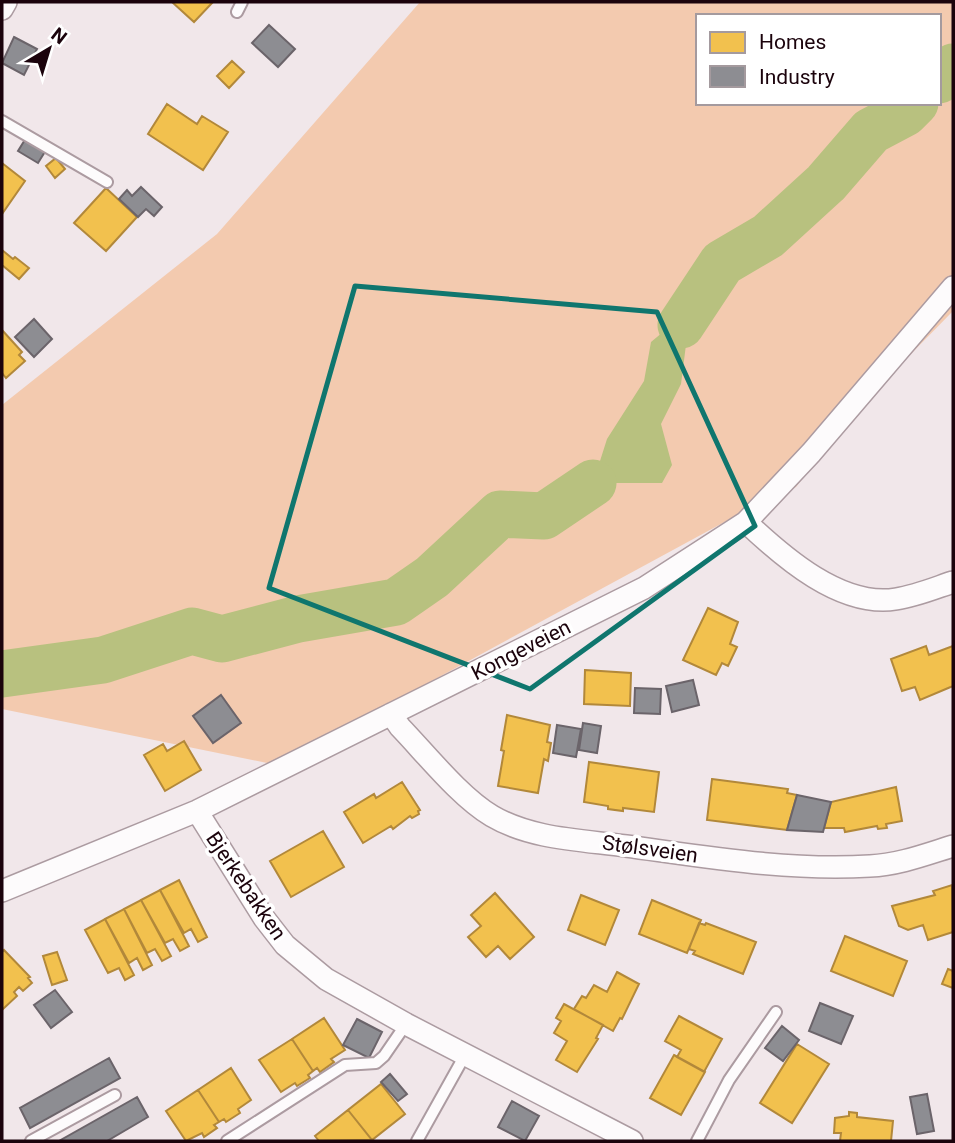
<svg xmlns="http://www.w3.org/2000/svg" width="955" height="1143" font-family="Roboto,sans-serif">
<rect width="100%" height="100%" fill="#f1e7ea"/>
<path fill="#f3caaf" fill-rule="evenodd" d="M420 2H953V311L857 409 796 487 743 512 277 765 2 709V405L217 234ZM698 16H939V103H698Z"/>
<path fill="#b8c17f" d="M675 322 688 329 681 384 661 424 672 465 662 483H593L607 439 644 381 651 342Z"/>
<path fill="#f2c14e" stroke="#b2883a" stroke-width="2" d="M172 2H213L194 22Z
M232 61 244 72 229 88 217 76Z
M167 104 197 124 202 116 228 132 203 170 148 134Z
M56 158 65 169 55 178 46 166Z
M2 163 25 181 2 214Z
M106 188 137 217 106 251 74 223Z
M2 250 13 259 15 257 29 268 19 279 2 265Z
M2 330 22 352 19 355 25 361 6 378 2 373Z
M708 608 738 622 730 644 737 647 728 666 722 663 716 675 683 660Z
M926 646 929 655 953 646V686L920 700 915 687 902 691 891 659Z
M585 670 631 673 630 706 584 704Z
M507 715 550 725 547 742 551 743 548 761 544 759 538 793 498 786 504 751 501 750Z
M184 741 201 770 165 791 144 755 163 744 167 751Z
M589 762 659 772 654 812 623 808V811L608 809V806L584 802Z
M712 779 788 789 787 793 797 795 787 830 707 820Z
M402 782 420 810 418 811 419 814 412 818 410 816 393 829 391 826 363 843 344 812 374 794 376 798Z
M896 787 902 821 886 824 887 828 878 829 877 826 845 832 844 828H824L831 802Z
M323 831 344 867 291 897 270 861Z
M179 880 207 937 198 942 191 929 184 933 160 890Z
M952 885 953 932 928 940 923 925 908 930 899 926 892 906 935 895 933 891Z
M160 890 189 946 180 951 173 939 165 943 141 900Z
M495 893 534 937 510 959 498 946 486 957 468 937 481 926 471 915Z
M581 895 619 910 605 945 568 930Z
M141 900 171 956 162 961 155 949 147 953 124 909Z
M652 900 701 920 687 953 639 934Z
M124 909 152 965 143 970 137 958 129 963 105 919Z
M105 919 134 975 125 980 119 968 108 973 85 930Z
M699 923 705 925 706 923 756 942 743 974 693 954 695 951 689 949Z
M845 936 907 961 893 996 831 971Z
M4 950 30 977 28 978 32 983 23 991 19 987 14 992 17 996 2 1010V952Z
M57 952 67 980 52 985 43 956Z
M948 969 953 971V988L942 984Z
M617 972 639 984 622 1019 620 1018 613 1031 574 1009 582 996 586 998 594 985 607 992Z
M564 1004 603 1025 596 1038 598 1039 577 1072 556 1060 567 1041 554 1033 561 1021 556 1018Z
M679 1016 722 1039 704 1072 677 1057 681 1050 665 1041Z
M324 1018 345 1050 331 1059 334 1062 320 1072 317 1068 313 1071 292 1039Z
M292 1039 313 1071 308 1075 310 1078 297 1086 295 1083 281 1092 259 1060Z
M797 1044 829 1064 792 1123 760 1103Z
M674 1055 705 1072 681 1115 650 1098Z
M231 1068 251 1100 238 1109 240 1113 226 1122 224 1119 219 1122 198 1090Z
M381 1084 405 1114 372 1140 348 1110Z
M198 1090 219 1122 214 1125 217 1128 204 1137 202 1133 186 1141 166 1111Z
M348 1110 372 1140 319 1141 315 1136Z
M849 1112 857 1113V1117L893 1121 891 1141H840L841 1133H834L835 1118 849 1116Z"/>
<path fill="#8d8d92" stroke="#6b646a" stroke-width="2" d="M269 25 295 49 278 67 252 43Z
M14 37 37 49 24 75 2 63Z
M26 138 46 150 38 163 18 151Z
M141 187 162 207 154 216 146 209 138 217 119 199 127 190 132 196Z
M34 319 52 339 34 357 15 337Z
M693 680 699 705 672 712 666 686Z
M635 688 661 689 660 714 634 713Z
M221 695 241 723 213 743 193 716Z
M583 723 601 726 597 753 579 750Z
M557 725 581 729 576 757 553 753Z
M797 795 831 802 823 832 787 830Z
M55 990 72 1012 51 1028 34 1005Z
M820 1003 853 1016 841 1044 809 1031Z
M357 1019 382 1032 369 1058 343 1045Z
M782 1026 799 1040 783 1061 765 1048Z
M109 1058 120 1078 30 1128 20 1108Z
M390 1074 407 1094 398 1101 381 1082Z
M927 1094 934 1131 917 1134 910 1097Z
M137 1097 148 1117 107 1141H59Z
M512 1101 539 1116 525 1141 498 1127Z"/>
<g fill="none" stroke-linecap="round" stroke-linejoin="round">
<path stroke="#b8c17f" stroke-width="47" d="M939 80 953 67
M681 325 722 263 768 236 826 183 871 131 905 113 915 103
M2 674 103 660 192 631 222 639 298 619 396 602 432 577 500 514 544 516 593 483"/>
<g stroke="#ac9ba1" stroke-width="14">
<path id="service" d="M237 12 242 2
M2 121 107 182
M31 1141 115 1095
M227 1141 345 1065 376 1063 384 1056 406 1024
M417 1141 465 1055
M697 1141 729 1080 776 1012"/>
</g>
<g stroke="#ac9ba1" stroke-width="24">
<path id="minor" d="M2 9 6 2
M746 522C783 557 841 608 896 599 916 596 935 588 953 582
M391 714 400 727C426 754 460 797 492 816 531 839 581 840 626 846 707 857 788 871 870 866 898 865 927 854 953 846
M197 811 264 918 285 945 326 979 406 1024 632 1141
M2 891 197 811 644 588 746 522 811 453 953 287"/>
</g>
<use href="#service" stroke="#fdfbfc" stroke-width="10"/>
<use href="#minor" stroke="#fdfbfc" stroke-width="21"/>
</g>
<path fill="none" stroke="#0f766e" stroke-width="5" stroke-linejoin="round" d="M355 286 657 312 755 526 530 689 269 588Z"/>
<g text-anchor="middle" stroke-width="7" stroke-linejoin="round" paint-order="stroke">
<g font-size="21" fill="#1b030c" stroke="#fff">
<text transform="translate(521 650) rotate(-27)" y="7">Kongeveien</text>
<text transform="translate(650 849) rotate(8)" y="7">Stølsveien</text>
<text transform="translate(246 886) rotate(56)" y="7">Bjerkebakken</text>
</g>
</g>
<rect width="955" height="1143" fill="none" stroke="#1b030c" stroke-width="7"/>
<rect x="696" y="14" width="245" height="91" fill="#ffffff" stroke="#a49a9e" stroke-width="2"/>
<rect x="710" y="32" width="35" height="21" fill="#f2c14e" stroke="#a49a9e" stroke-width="2"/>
<text x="759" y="49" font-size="21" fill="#1b030c">Homes</text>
<rect x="710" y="66" width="35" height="21" fill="#8d8d92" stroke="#a49a9e" stroke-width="2"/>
<text x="759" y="84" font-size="21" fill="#1b030c">Industry</text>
<g transform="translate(49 49) rotate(38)" stroke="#ffffff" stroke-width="5" paint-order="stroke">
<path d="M0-5L12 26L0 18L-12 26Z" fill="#1b030c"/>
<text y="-10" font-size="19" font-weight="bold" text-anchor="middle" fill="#1b030c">N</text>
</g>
</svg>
